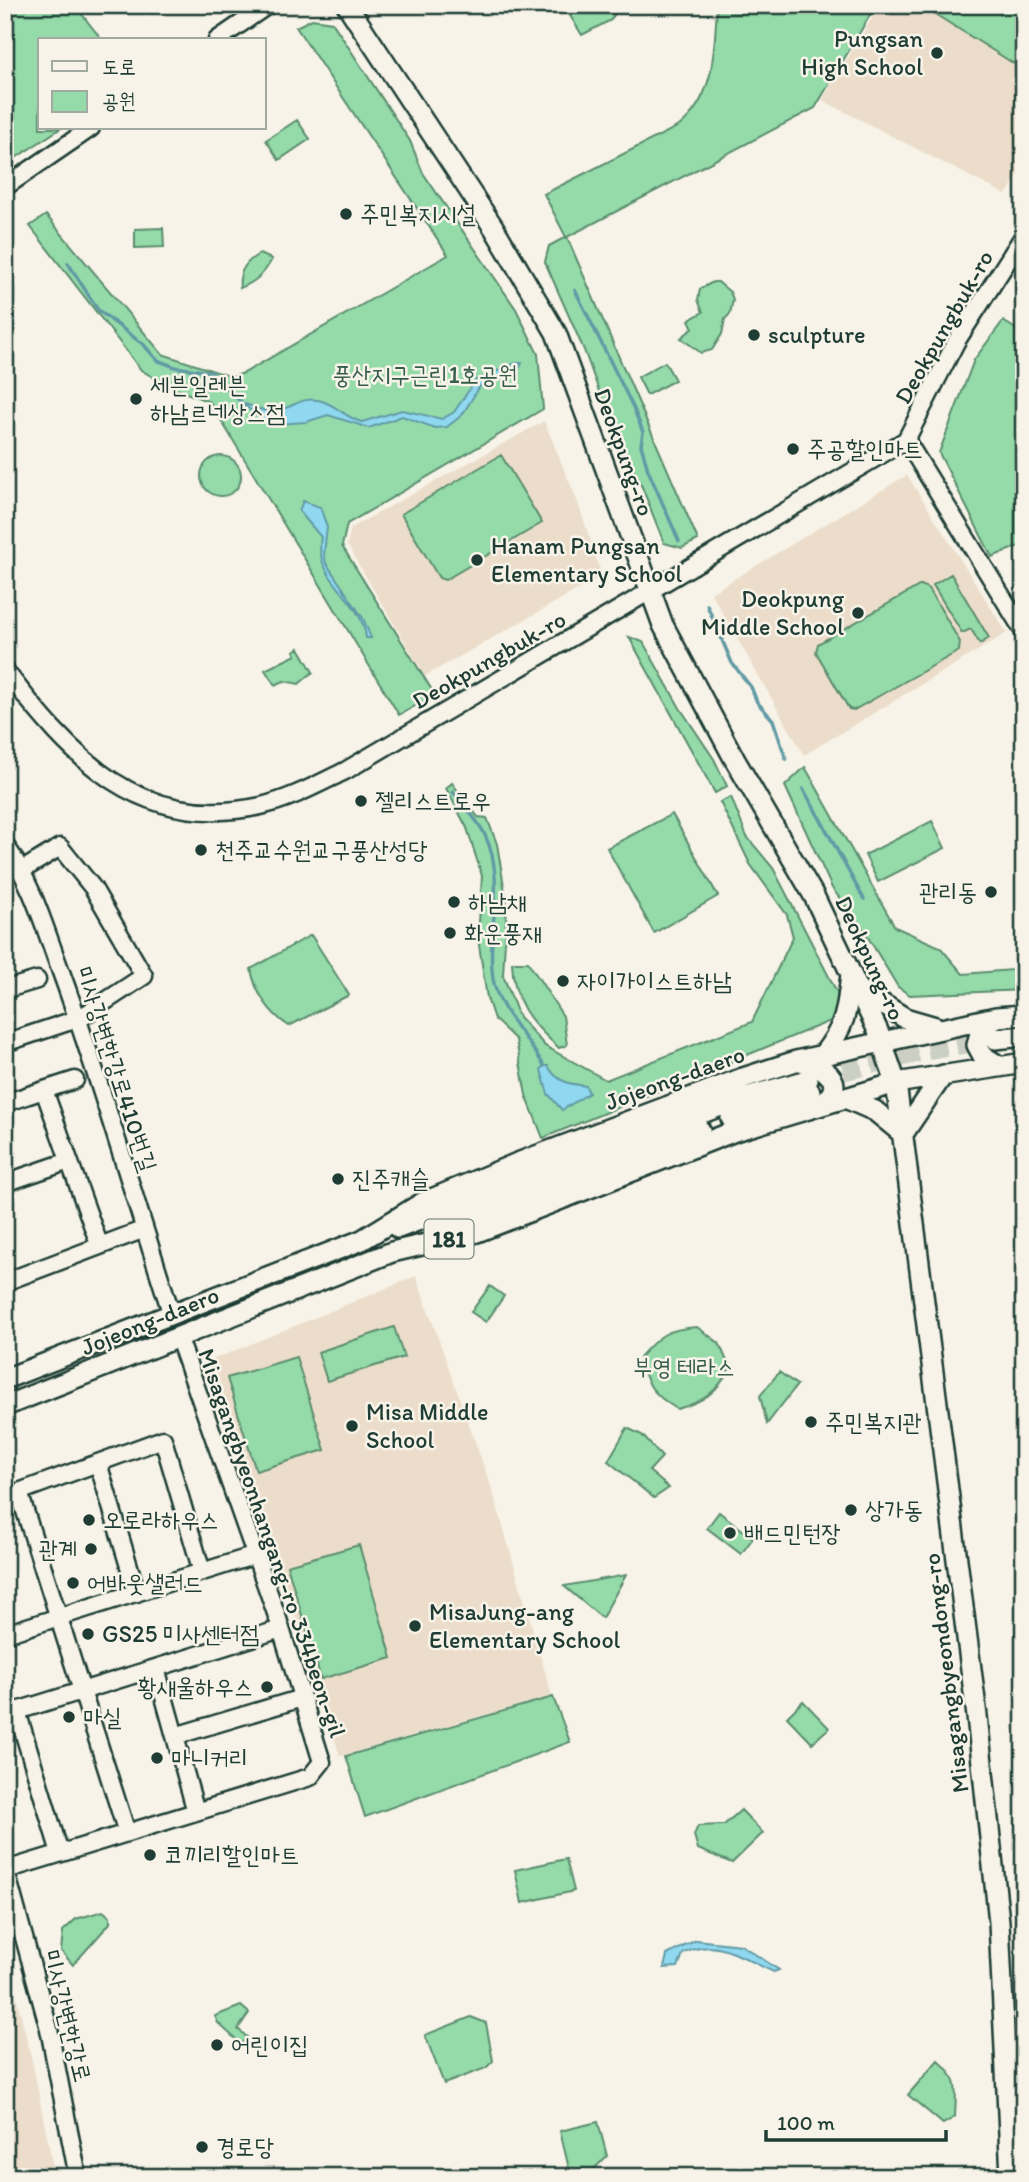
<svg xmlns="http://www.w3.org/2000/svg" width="1029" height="2182" font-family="Itim,'Poor Story',sans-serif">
<rect width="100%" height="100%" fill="#f7f3e8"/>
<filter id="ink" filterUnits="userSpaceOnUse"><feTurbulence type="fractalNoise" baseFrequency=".0143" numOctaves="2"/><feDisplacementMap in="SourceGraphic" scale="14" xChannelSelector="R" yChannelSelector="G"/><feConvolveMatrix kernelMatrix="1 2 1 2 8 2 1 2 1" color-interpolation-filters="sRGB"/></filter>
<g filter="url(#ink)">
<path fill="#ecddca" d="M880 5H1024V166L1006 195 822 100Z
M544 421 577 500 602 576 425 676 347 545 351 528Z
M907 475 1007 633 804 755 711 593Z
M416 1276 493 1492 552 1696 340 1756 212 1360Z
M5 1951 32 2060 55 2177H5Z"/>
<path fill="#94dba9" stroke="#5a8c6e" stroke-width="2" d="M5 5H81L77 8 102 40H40V128H61L5 165Z
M583 5H620L611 20 582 35 569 14Z
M717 5H876L815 108 567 237 698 540 682 548 664 543 642 487 614 432 584 350 545 262 549 246 566 237 544 194 679 126C716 97 714 49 717 5Z
M934 5H1024V70L930 11Z
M312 19 332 22 410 141 423 173 516 309 538 354 543 409 347 524 342 546 435 695 399 715 210 402 168 386 141 370 30 226 46 215 162 354 232 377 244 373 448 255 296 27Z
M297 120 310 139 279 160 266 140Z
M163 228 164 247 135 248V229Z
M259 254 272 259C264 274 256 282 240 288 238 273 245 262 259 254Z
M713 282H718L730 292 733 299 730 314 725 319 722 334 712 350 701 353 681 338 693 328 689 320 703 312 698 300 700 289Z
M1003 321 1024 334V544L992 557 939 453 974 360Z
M665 362 675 380 647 395 638 377Z
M501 455 542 523 445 580 439 578 401 514Z
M201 476a20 20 0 1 1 40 0a20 20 0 1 1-40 0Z
M951 574 989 638 980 644 971 629 962 633 933 585Z
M921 585 929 589 960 642 959 651 854 710 849 709 816 652 818 644Z
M629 637 643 642 680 708 714 759 727 786 715 793Z
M299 648 313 672 299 684 284 681 275 685 265 670 296 655 294 651Z
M805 767 895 927 940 947 963 974 1024 969V990L910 995 898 987 863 929 832 888 785 786Z
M452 783 478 817 487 818 497 844 507 904 503 975 519 1017 545 1046 606 1080 752 1022 793 937 787 915 750 864 720 802 731 797 747 837 773 868 841 1000 833 1020 543 1138 526 1095 516 1040 494 1019 487 998 478 938 482 876 467 828 446 788Z
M672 814 718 896 654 933 607 848Z
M932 821 945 848 878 882 865 855Z
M311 935 349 995 289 1026C269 1013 255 992 251 969Z
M512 962H528L563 1016 567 1045 559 1048C530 1022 513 1002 512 962Z
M490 1286 504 1296 486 1322 471 1312Z
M394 1327 404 1357 327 1381 318 1352Z
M697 1327 719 1343 730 1368C717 1393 703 1402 677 1409 652 1394 646 1384 640 1357 659 1335 667 1329 697 1327Z
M296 1357 325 1450 256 1471 227 1378Z
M779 1372 797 1385 767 1424 760 1396Z
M627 1428 642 1435 662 1457 649 1471 669 1488 654 1498 608 1461Z
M719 1512 753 1538 741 1554 707 1528Z
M359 1545 392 1658 321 1679 287 1565Z
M626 1575 602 1618 564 1586Z
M553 1697 570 1742 365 1817 346 1756Z
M803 1701 829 1728 812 1743 787 1717Z
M741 1810 763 1833 732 1863 698 1849 694 1835 698 1826 724 1825Z
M566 1859 574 1891 522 1903 515 1870Z
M103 1911 110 1917V1923L73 1965 61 1951 63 1931 76 1919Z
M241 2006 249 2013 238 2029 247 2037 241 2044 218 2023 215 2016Z
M471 2017 486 2023 493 2061 486 2068 444 2084 425 2035Z
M938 2060C960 2079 956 2091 955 2117L943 2124 908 2095Z
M598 2122 607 2156 586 2177H571L560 2131Z"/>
<path fill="#8fd8f0" stroke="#629aa5" stroke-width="2" d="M516 363H522L520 367 480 386 462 415 447 427 435 428 402 416 369 428 328 415 306 422 278 424 262 420 242 403C255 407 267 414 280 410 294 406 303 397 318 400 335 403 345 418 362 422L402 410 442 419 454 412 476 380Z
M303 501 320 507 327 527 324 554 326 563 363 618 371 638H366C363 598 313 581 321 537L299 511Z
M544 1066H548C557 1082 569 1084 586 1086L589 1093 562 1110 548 1094 541 1070Z
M696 1940 741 1945 779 1970 774 1972C745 1960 716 1935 683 1954L678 1967 664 1968 667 1955Z"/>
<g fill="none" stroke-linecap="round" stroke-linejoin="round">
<path stroke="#629aa5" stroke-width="3.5" d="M68 263 98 310 144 345 157 360 175 367 211 372 245 406
M575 290 633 407 643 432 641 445 648 470 679 541
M707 605 732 663 751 687 757 702 773 720 786 759
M803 789C825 825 843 863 864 899
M453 792C464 806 478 820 485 835 507 881 486 931 493 979 499 1012 528 1037 544 1066"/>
<path stroke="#cccfc4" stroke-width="19" stroke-dasharray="19 10" stroke-linecap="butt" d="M815 1078 926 1051 994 1039"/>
<g stroke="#1f3d34" stroke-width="21">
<path id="minor" d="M217 40 268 5
M5 187 91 128
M906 440 1024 632
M5 670C72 758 139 832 261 806 291 799 318 784 345 771L906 440 956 342 1024 235
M5 845C32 882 45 929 61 972 102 1084 134 1199 171 1312
M7 989 37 980
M5 1043 80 1018 144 976 93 888 60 847 21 871
M44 1090 75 1080
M5 1103 44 1090 99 1244
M5 1183 69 1161
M5 1282 142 1230
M98 1463 137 1593
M19 1492 127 1833
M5 1497 163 1439 202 1572
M5 1634 256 1555
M156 1668 196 1812
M175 1736 302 1698
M60 1853 17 1711 281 1629
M5 1868 49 2029 78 2177
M6 1870 310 1777 322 1762 278 1619 178 1336"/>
</g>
<g stroke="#1f3d34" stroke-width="24">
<path id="major" d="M347 5 494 228 556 333 663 625 735 760 814 896 878 1031 896 1083 977 1716 999 1922 1011 2177
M860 990 905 1018 936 1027
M995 1018 980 1033 977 1045 983 1056 999 1066
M995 1039 1024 1036
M822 1056C846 1026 847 1011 851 974
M803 1062C826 1067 849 1084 821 1104
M843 1097 875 1111 903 1134 943 1075
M731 1118 810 1092
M398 1228 739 1099 808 1080
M441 1231 700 1130
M5 1379 362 1240 422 1203 515 1164 743 1078 796 1061 996 1017 1024 1015
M5 1406 392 1252 477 1232 735 1131 896 1083 1024 1063"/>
</g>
<use href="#minor" stroke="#f7f3e8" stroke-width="16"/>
<use href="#major" stroke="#f7f3e8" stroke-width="19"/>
</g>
</g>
<g fill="#1f3d34" stroke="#f7f3e8" stroke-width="2.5">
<circle cx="937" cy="53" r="7"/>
<circle cx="346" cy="214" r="7"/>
<circle cx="754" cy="335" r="7"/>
<circle cx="136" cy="399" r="7"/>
<circle cx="793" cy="449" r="7"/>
<circle cx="477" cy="560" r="7"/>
<circle cx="858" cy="613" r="7"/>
<circle cx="361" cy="801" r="7"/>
<circle cx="201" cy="850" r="7"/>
<circle cx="991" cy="892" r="7"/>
<circle cx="454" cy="902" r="7"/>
<circle cx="450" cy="933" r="7"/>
<circle cx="563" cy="981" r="7"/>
<circle cx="338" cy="1179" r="7"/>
<circle cx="811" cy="1422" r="7"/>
<circle cx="352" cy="1426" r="7"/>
<circle cx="851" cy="1510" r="7"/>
<circle cx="89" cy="1520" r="7"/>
<circle cx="730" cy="1533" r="7"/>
<circle cx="91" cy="1549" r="7"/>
<circle cx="73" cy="1583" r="7"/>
<circle cx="415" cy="1626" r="7"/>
<circle cx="88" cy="1634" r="7"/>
<circle cx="267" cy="1687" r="7"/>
<circle cx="69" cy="1717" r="7"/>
<circle cx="157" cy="1758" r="7"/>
<circle cx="150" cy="1855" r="7"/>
<circle cx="217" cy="2045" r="7"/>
<circle cx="202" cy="2147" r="7"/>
</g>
<g text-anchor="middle" stroke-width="5" stroke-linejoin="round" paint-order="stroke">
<rect fill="#f7f3e8" stroke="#60746a" stroke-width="2" x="424.5" y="1219.5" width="49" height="39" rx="5"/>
<g font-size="23" font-weight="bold" fill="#1f3d34">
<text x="449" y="1247">181</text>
</g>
<g font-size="24" fill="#1f3d34" stroke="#f7f3e8" text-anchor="start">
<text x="923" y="47" text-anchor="end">Pungsan<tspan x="923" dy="28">High School</tspan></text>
<text x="360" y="222">주민복지시설</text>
<text x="768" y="343">sculpture</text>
<text x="150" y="393">세븐일레븐<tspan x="150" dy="28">하남르네상스점</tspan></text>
<text x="807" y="457">주공할인마트</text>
<text x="491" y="554">Hanam Pungsan<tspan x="491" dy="28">Elementary School</tspan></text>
<text x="844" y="607" text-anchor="end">Deokpung<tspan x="844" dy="28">Middle School</tspan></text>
<text x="375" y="809">젤리스트로우</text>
<text x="215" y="858">천주교수원교구풍산성당</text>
<text x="977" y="900" text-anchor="end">관리동</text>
<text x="468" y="910">하남채</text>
<text x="464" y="941">화운풍재</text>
<text x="577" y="989">자이가이스트하남</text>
<text x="352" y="1187">진주캐슬</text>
<text x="366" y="1420">Misa Middle<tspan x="366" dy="28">School</tspan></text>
<text x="825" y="1430">주민복지관</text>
<text x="865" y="1518">상가동</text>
<text x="103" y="1528">오로라하우스</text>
<text x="744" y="1541">배드민턴장</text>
<text x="77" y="1557" text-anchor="end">관계</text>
<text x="87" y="1591">어바웃샐러드</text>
<text x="429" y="1620">MisaJung-ang<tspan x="429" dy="28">Elementary School</tspan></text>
<text x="102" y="1642">GS25 미사센터점</text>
<text x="253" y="1695" text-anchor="end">황새울하우스</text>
<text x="83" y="1725">마실</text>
<text x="171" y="1766">마니커리</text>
<text x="164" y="1863">코끼리할인마트</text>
<text x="231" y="2053">어린이집</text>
<text x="216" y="2155">경로당</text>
</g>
<g font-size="24" fill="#1f3d34" stroke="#f7f3e8">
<text transform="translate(944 327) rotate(-60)" y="8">Deokpungbuk-ro</text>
<text transform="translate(624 452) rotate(70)" y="8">Deokpung-ro</text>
<text transform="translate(489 660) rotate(-30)" y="8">Deokpungbuk-ro</text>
<text transform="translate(870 958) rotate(65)" y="8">Deokpung-ro</text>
<text transform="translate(116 1069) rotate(72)" y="8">미사강변한강로410번길</text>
<text transform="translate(675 1078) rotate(-20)" y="8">Jojeong-daero</text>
<text transform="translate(150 1321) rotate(-22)" y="8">Jojeong-daero</text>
<text transform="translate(272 1543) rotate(71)" y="8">Misagangbyeonhangang-ro 334beon-gil</text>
<text transform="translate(946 1673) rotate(-97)" y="8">Misagangbyeondong-ro</text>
<text transform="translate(67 2016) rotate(76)" y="8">미사강변한강로</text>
</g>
<g font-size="24" fill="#365d4b" stroke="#f7f3e8">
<text x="425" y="383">풍산지구근린1호공원</text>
<text x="684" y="1375">부영 테라스</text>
</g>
</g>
<rect width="1029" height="2182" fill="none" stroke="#f7f3e8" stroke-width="28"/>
<rect x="14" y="14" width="1001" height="2154" fill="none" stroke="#1f3d34" stroke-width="2.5" filter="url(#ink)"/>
<rect x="38" y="38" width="228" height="91" fill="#f7f3e8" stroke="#a1aaa0" stroke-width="2"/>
<rect x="52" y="61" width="35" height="10" fill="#f7f3e8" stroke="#a1aaa0" stroke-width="2"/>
<text x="102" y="74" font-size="21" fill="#1f3d34">도로</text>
<rect x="52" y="91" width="35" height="21" fill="#94dba9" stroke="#a1aaa0" stroke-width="2"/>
<text x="102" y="108" font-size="21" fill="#1f3d34">공원</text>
<path d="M766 2130v10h180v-10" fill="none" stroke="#1f3d34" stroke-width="3.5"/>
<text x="777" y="2130" font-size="21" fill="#1f3d34" stroke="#f7f3e8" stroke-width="5" paint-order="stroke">100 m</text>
</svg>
